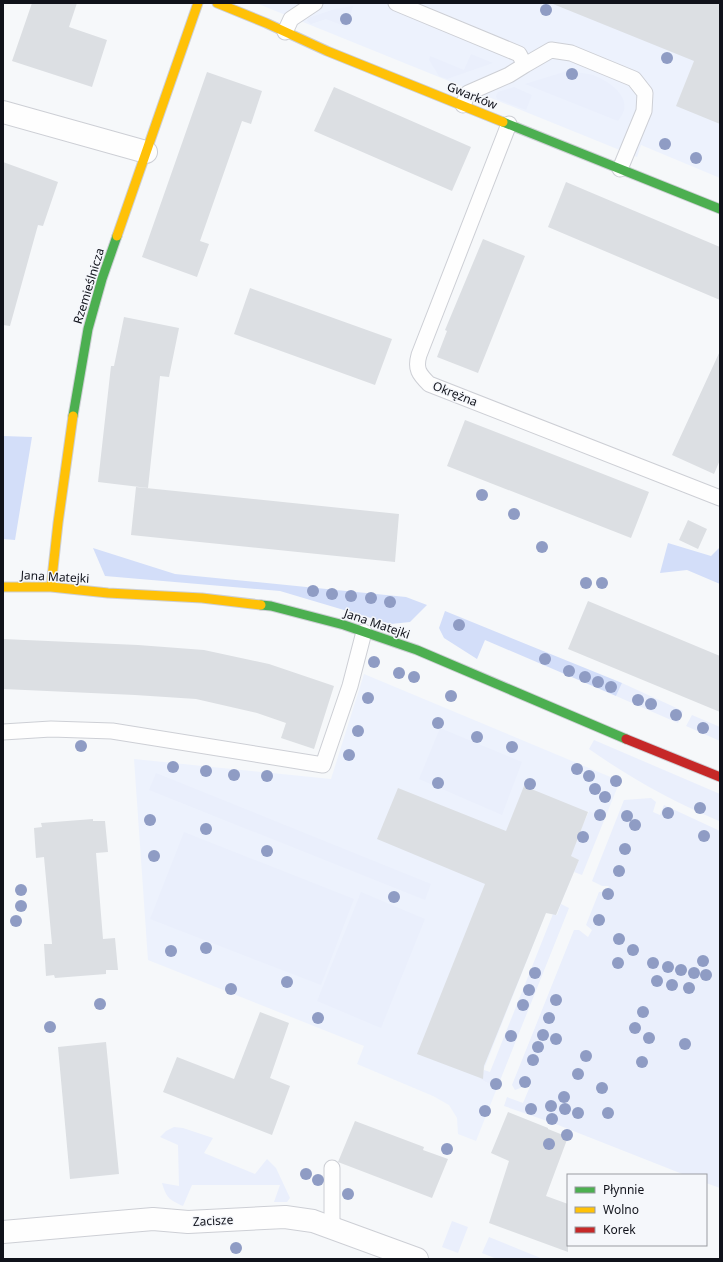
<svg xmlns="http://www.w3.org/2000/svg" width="723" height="1262" font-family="'Noto Sans',sans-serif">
<rect width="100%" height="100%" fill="#f6f8fa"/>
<path fill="#edf2fd" d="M256 3H720V178L641 145 637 157Z
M364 674 620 781 605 818 588 811 570 855 579 860 556 915 546 912 480 1079 497 1088 476 1141 458 1134 457 1118 449 1105 433 1096 357 1064 364 1046 148 960 134 759 331 779Z"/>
<path fill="#eaeffc" d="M353 6 347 27 326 19 311 24 307 21 308 18 335 9Z
M471 54 493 63 447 79 439 76 429 60 430 56 464 70Z
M567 71C576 72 585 73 593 75 606 80 628 93 624 110 623 114 620 118 618 121L525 84Z
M514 87 532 95 526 110 497 99 496 96 498 92Z
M622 683 683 711 678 723 616 696Z
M692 715 720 727V741L686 726Z
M440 728 522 762 502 815 419 779Z
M594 740 720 794 719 821C674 802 630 778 589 749Z
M156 773 431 884 425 900 149 790Z
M651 798 656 802 653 812 660 815 664 805 720 831V1188L706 1183V1175H685L553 1123 504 1106 507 1097 523 1103 531 1084 515 1090 512 1085 574 930H579L588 937 592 930 586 925 599 892H606L609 886H602L592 881 624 800Z
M589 811 605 818 582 875 574 872 579 860 569 855Z
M184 832 354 899 321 985 150 919Z
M361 892 425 919 381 1028 317 1001Z
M561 904 569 908 497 1088 480 1079 484 1070 490 1072 553 914 557 915Z
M174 1127 183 1128 213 1138 204 1153 255 1174 267 1159 276 1168 290 1198 287 1202H274L280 1185H192L183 1206C169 1200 166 1197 162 1183L179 1186 178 1145 160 1137 166 1131Z
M452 1221 468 1227 458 1253 442 1247Z
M489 1237 543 1259H497L482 1253Z"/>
<path fill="#d3def9" d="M3 436 32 437 15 540 3 539Z
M668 543 711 556 720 547V584L687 570 660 573Z
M93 548 175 574 406 597 427 605 410 622 391 624 280 591 105 576Z
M445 611 622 683 616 696 485 640 477 659 444 638 439 628Z"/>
<path fill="#dcdfe3" d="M32 3H77L69 27 107 40 92 87 12 61Z
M554 3H720V124L676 106 694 61 553 4Z
M207 72 262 91 251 124 242 121 200 241 209 244 197 277 142 257Z
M334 87 471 147 452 191 314 131Z
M3 162 58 182 43 226 38 225 10 326 3 325Z
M566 182 720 247V300L548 227Z
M483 239 525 256 478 373 437 357 447 331 445 330Z
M250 288 392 339 375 385 234 334Z
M124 317 179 328 169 377 160 376 148 488 98 482 111 366H114Z
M720 351V460L714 474 672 455Z
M465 420 649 492 631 538 447 466Z
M136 487 399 514 395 562 131 535Z
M688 520 707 529 698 549 679 540Z
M588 601 720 656V712L568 649Z
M3 639 138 645 204 650 269 664 334 686 314 749 281 738 286 723 257 713 196 699 135 695 3 689Z
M524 786 588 812 571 856 579 860 556 915 546 913 484 1066 483 1079 417 1054 485 884 377 839 398 788 506 831Z
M93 819V821H105L108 852 96 853 103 939 115 938 118 970H106V974L55 978 54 975 46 976 44 944H52L44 857 36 858 34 828 42 827 41 823Z
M260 1012 289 1023 270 1078 290 1086 272 1135 163 1092 177 1057 234 1079Z
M106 1042 119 1174 70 1179 58 1047Z
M508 1112 548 1128V1129L568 1137 546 1196 568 1204V1252L489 1223 509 1161 491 1153Z
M355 1121 424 1147 423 1150 448 1159 432 1198 338 1162Z"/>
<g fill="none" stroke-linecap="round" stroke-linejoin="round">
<g stroke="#cdcfd5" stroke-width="17">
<path id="lane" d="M396 3 519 54 525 65 509 75 468 93 463 105
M285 32 291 19 315 3
M525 65 551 50 571 53 634 79 645 93 644 111 620 169
M509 124 419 355C415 369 419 374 429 384L720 498
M3 732 51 729 112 731 323 765 350 686 364 632
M332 1229V1168"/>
</g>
<g stroke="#cdcfd5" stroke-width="24">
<path id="street" d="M3 112 146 152
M3 1232 153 1219 188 1222 285 1217 313 1221 417 1259"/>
</g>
<g stroke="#cdcfd5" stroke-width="11">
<path id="fast" d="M503 122 720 209
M73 416 88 329 102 279 117 236
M261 605 271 606 344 625 417 650 626 739"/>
</g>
<g stroke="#cdcfd5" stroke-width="11">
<path id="slow" d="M217 3 266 23 327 51 503 122
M117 236 198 3
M3 587H51L108 593 202 598 261 605
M51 587 58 523 73 416"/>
</g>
<g stroke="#cdcfd5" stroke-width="11">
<path id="jam" d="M626 739 720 777"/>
</g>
<use href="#lane" stroke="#fefefe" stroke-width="15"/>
<use href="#street" stroke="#fefefe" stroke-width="22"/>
<use href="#fast" stroke="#4caf50" stroke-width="9"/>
<use href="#slow" stroke="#ffc107" stroke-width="9"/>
<use href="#jam" stroke="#c62828" stroke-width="9"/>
</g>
<g fill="#8f9cc4">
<circle cx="546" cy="10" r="6"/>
<circle cx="346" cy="19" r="6"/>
<circle cx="667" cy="58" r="6"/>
<circle cx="572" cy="74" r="6"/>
<circle cx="665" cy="144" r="6"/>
<circle cx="696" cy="158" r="6"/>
<circle cx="482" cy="495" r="6"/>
<circle cx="514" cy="514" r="6"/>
<circle cx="542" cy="547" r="6"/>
<circle cx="586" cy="583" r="6"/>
<circle cx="602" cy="583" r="6"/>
<circle cx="313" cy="591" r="6"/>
<circle cx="332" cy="594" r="6"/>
<circle cx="351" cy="596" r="6"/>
<circle cx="371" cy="598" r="6"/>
<circle cx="390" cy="602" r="6"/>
<circle cx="459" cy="625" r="6"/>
<circle cx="545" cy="659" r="6"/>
<circle cx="374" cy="662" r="6"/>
<circle cx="569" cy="671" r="6"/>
<circle cx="399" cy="673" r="6"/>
<circle cx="414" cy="677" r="6"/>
<circle cx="585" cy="677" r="6"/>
<circle cx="598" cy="682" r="6"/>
<circle cx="611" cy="687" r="6"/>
<circle cx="451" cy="696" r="6"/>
<circle cx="368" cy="698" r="6"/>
<circle cx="638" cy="700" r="6"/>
<circle cx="651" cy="704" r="6"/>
<circle cx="676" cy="715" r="6"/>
<circle cx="438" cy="723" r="6"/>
<circle cx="703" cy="728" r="6"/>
<circle cx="358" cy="731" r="6"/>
<circle cx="477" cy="737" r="6"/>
<circle cx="81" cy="746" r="6"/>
<circle cx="512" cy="747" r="6"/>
<circle cx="349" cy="755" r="6"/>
<circle cx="173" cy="767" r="6"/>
<circle cx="577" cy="769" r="6"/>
<circle cx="206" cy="771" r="6"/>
<circle cx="234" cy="775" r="6"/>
<circle cx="267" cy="776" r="6"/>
<circle cx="589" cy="776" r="6"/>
<circle cx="616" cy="781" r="6"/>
<circle cx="438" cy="783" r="6"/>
<circle cx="530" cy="784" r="6"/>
<circle cx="595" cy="789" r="6"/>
<circle cx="605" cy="797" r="6"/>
<circle cx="700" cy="808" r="6"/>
<circle cx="668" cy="813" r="6"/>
<circle cx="600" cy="815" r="6"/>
<circle cx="627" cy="816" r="6"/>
<circle cx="150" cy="820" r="6"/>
<circle cx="635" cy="825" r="6"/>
<circle cx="206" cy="829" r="6"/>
<circle cx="704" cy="836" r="6"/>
<circle cx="583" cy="837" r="6"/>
<circle cx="625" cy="849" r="6"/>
<circle cx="267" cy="851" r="6"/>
<circle cx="154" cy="856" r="6"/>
<circle cx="619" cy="871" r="6"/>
<circle cx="21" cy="890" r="6"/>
<circle cx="608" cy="894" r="6"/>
<circle cx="394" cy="897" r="6"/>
<circle cx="21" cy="906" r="6"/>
<circle cx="599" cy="920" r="6"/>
<circle cx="16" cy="921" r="6"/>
<circle cx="619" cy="939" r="6"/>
<circle cx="206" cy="948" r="6"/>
<circle cx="633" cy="950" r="6"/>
<circle cx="171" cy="951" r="6"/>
<circle cx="703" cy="961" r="6"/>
<circle cx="618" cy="963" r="6"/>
<circle cx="653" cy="963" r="6"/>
<circle cx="668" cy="967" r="6"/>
<circle cx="681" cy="970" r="6"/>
<circle cx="535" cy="973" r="6"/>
<circle cx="694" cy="973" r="6"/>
<circle cx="706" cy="975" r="6"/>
<circle cx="657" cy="981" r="6"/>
<circle cx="287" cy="982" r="6"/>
<circle cx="672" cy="985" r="6"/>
<circle cx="689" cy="988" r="6"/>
<circle cx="231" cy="989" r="6"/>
<circle cx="529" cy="990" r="6"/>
<circle cx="556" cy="1000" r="6"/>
<circle cx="100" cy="1004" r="6"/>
<circle cx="523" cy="1005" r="6"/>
<circle cx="643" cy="1012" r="6"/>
<circle cx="318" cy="1018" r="6"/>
<circle cx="549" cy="1018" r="6"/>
<circle cx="50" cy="1027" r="6"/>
<circle cx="635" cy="1028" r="6"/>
<circle cx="543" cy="1035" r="6"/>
<circle cx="511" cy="1036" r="6"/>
<circle cx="649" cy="1038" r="6"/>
<circle cx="556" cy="1039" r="6"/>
<circle cx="685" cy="1044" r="6"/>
<circle cx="538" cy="1047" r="6"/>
<circle cx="586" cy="1056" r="6"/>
<circle cx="533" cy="1060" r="6"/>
<circle cx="642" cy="1062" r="6"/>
<circle cx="578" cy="1074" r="6"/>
<circle cx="525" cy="1082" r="6"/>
<circle cx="496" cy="1084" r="6"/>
<circle cx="602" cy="1088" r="6"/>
<circle cx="564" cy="1097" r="6"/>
<circle cx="551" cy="1106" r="6"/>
<circle cx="531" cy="1109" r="6"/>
<circle cx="565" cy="1109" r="6"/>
<circle cx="485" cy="1111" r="6"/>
<circle cx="578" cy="1113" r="6"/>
<circle cx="608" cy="1113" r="6"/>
<circle cx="552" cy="1119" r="6"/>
<circle cx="567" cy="1135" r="6"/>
<circle cx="549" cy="1144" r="6"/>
<circle cx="447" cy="1149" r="6"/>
<circle cx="306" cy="1174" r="6"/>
<circle cx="318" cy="1180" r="6"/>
<circle cx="348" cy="1194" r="6"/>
<circle cx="236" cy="1248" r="6"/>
</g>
<g text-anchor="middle" stroke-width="3" stroke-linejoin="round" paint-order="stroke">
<g font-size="12" fill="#10121a" stroke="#f5f7fb">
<text transform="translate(472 96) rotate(22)" y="4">Gwarków</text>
<text transform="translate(89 286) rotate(-73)" y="4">Rzemieślnicza</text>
<text transform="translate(455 394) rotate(22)" y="4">Okrężna</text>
<text transform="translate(55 577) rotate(3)" y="4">Jana Matejki</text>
<text transform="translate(377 624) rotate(19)" y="4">Jana Matejki</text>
<text transform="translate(213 1221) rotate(-3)" y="4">Zacisze</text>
</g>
</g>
<rect width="723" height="1262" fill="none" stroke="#10121a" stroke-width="8"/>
<rect x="567" y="1174" width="140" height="72" fill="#f5f7fb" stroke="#999ba1"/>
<rect x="575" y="1187" width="20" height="6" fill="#4caf50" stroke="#999ba1"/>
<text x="603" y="1194" font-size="12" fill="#10121a">Płynnie</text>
<rect x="575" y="1207" width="20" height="6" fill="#ffc107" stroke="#999ba1"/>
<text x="603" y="1214" font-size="12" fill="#10121a">Wolno</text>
<rect x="575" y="1227" width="20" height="6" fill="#c62828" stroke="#999ba1"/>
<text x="603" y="1234" font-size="12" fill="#10121a">Korek</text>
</svg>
